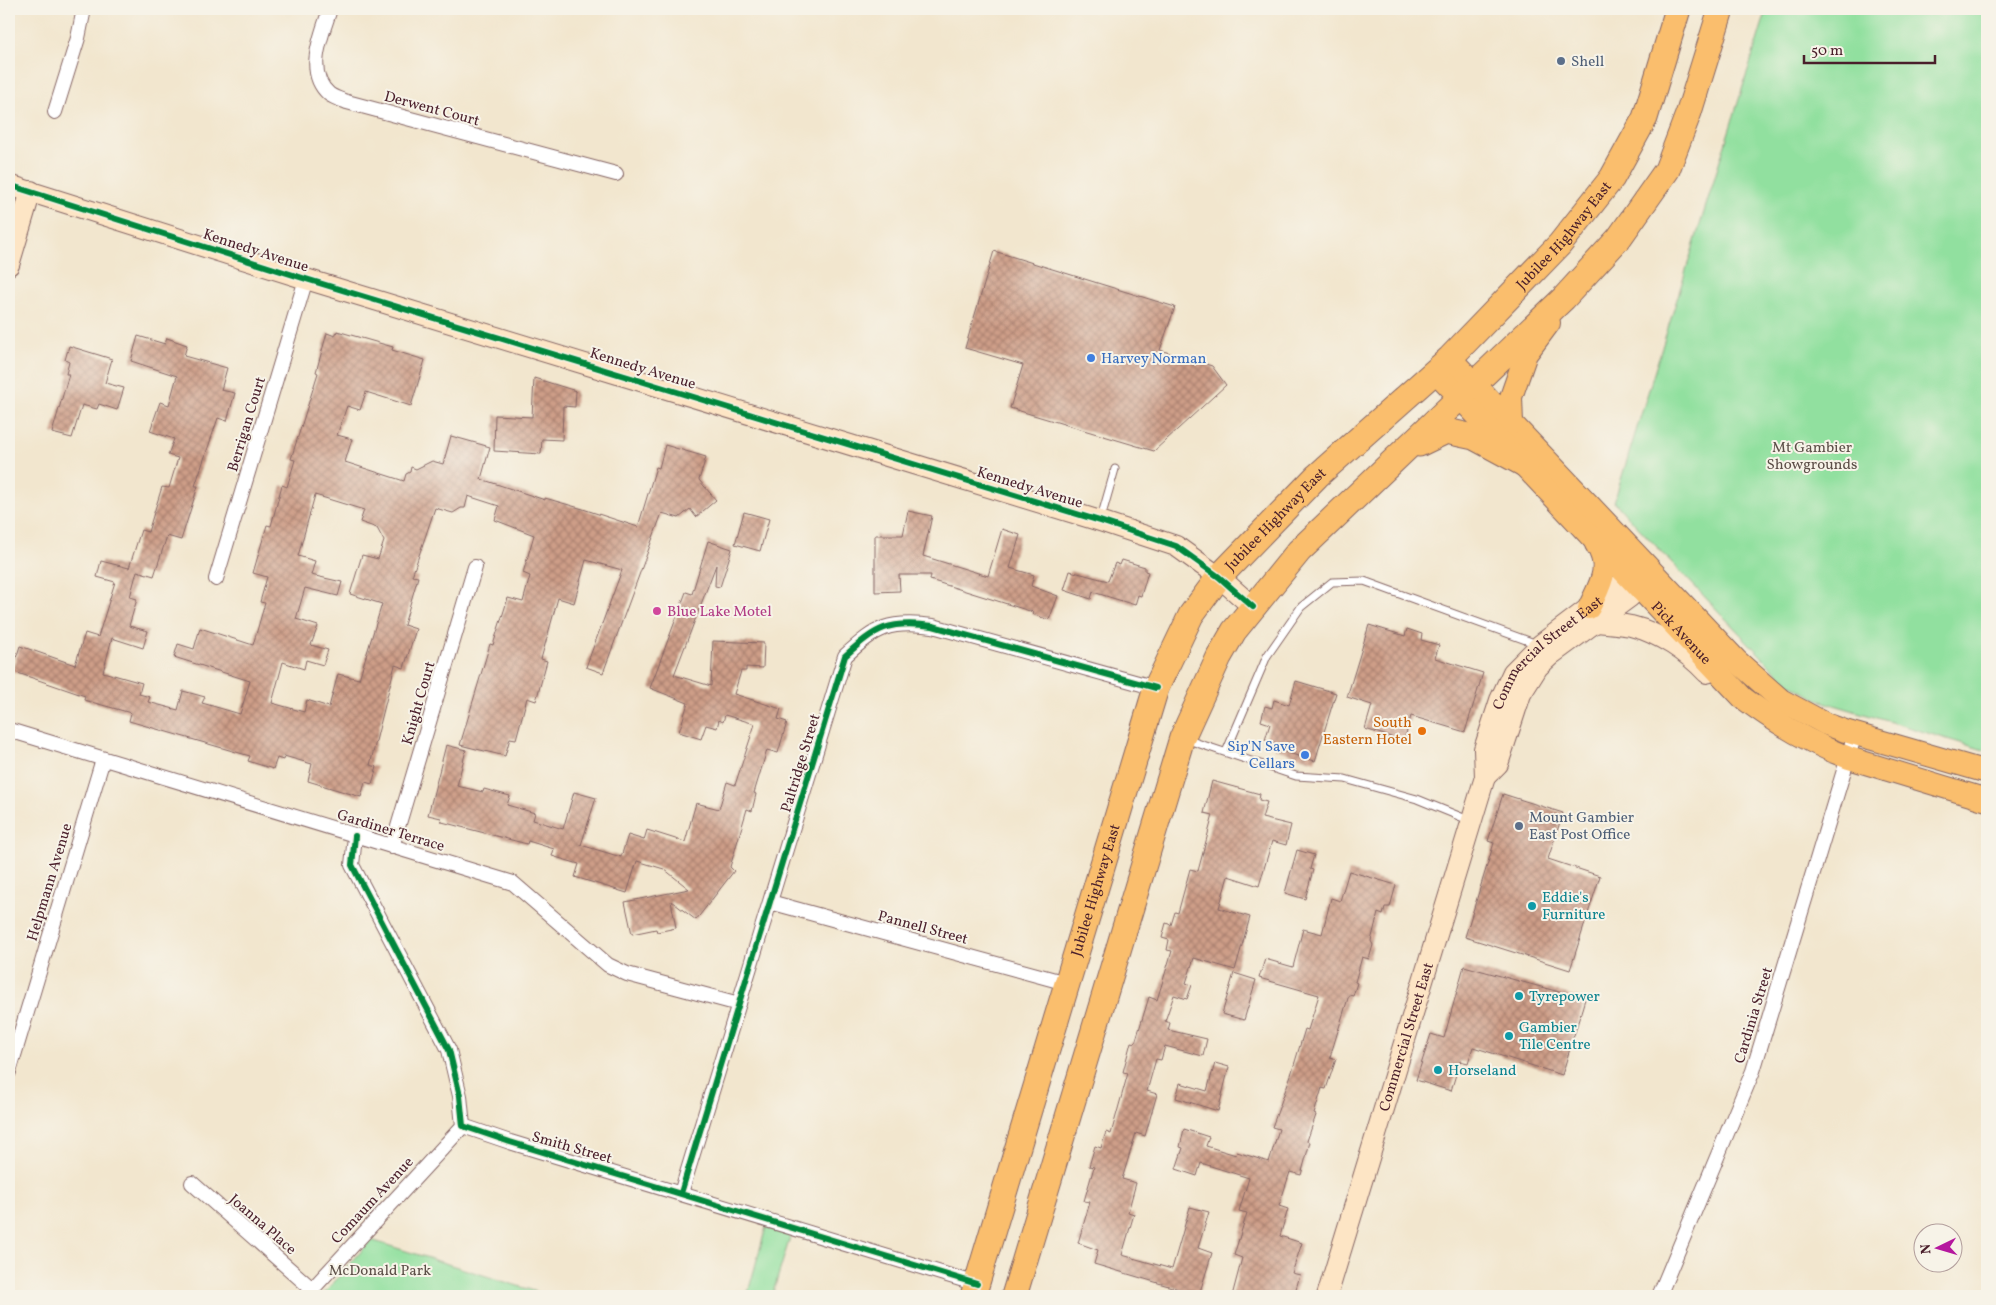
<svg xmlns="http://www.w3.org/2000/svg" width="1996" height="1305" font-family="Vollkorn,serif">
<defs>
<pattern id="building-cross-hatch" width="8" height="8" patternUnits="userSpaceOnUse" patternTransform="scale(1.25)"><rect width="8" height="8" fill="#ce9e88"/><path d="M0 0l8 8M0 8l8-8" fill="none" stroke="#a9806f"/></pattern>
</defs>
<rect width="100%" height="100%" fill="#f7f3e8"/>
<filter id="ink" filterUnits="userSpaceOnUse"><feTurbulence type="fractalNoise" baseFrequency=".02" numOctaves="2"/><feDisplacementMap in="SourceGraphic" scale="10" xChannelSelector="R" yChannelSelector="G"/><feConvolveMatrix kernelMatrix="1 2 1 2 8 2 1 2 1" color-interpolation-filters="sRGB"/></filter>
<filter id="wash" filterUnits="userSpaceOnUse"><feTurbulence type="fractalNoise" baseFrequency=".0096" numOctaves="4" result="noise"/><feDisplacementMap in="SourceGraphic" scale="20" xChannelSelector="R" yChannelSelector="G"/><feGaussianBlur stdDeviation="1.12" result="paint"/><feColorMatrix in="noise" values="0 0 0 0 0 0 0 0 0 0 0 0 0 0 0 0 0 1.4 0 .05"/><feComposite in="paint" operator="in"/></filter>
<g filter="url(#wash)">
<rect width="100%" height="100%" fill="#f2e6ce"/>
<path fill="#91e09f" stroke="#6e8065" d="M1767 9H1987V751L1821 701 1786 682 1614 502Z
M766 1227 791 1234 772 1296H747Z
M371 1240 550 1296H322Z"/>
<g id="blocks">
<path fill="url(#building-cross-hatch)" fill-rule="evenodd" d="M994 251 1175 307 1160 350 1212 366 1226 385 1154 451 1010 408 1023 365 965 348Z
M337 331 393 347 392 350 425 360 411 406 366 392 360 410 347 406 337 435 352 439 345 462 404 481 406 474 410 472 411 467 416 469 432 461 443 464 451 436 490 447 481 479 545 500V498L583 509 638 527 656 467 659 468 665 445 706 457 699 480 716 500 696 517 690 509 679 518 662 513 603 673 586 667 622 570 586 560 574 603 558 598 541 659 547 661 536 701 527 698 516 739 510 738 505 756 460 745 490 644 493 645 508 598 523 602 530 576 523 573 534 535 495 520 499 506 468 496 465 508H461L453 513 435 508 412 576 418 577 404 625 416 629 404 668 395 665 370 765 377 767 372 784 365 782 361 797 308 781 312 764 284 756 283 760 277 758 273 769 248 761 250 756 129 721 131 713 84 700 85 696 12 671 20 646 75 665 85 633 98 637 115 582 97 577 101 561 129 568 141 530 148 532 162 487 169 488 178 458 168 455 174 439 150 431 160 402 169 405 177 376 131 361 138 336 165 344 167 338 187 345 184 356 227 368 221 390 235 393 227 421 218 418 195 486H198L181 540 167 536 154 576 137 571 130 597 137 599 129 626 148 631 143 648 112 638 103 672 142 683 139 694 150 697 148 702 178 710 183 691 205 697 202 703 240 714 250 681 174 657 178 644 194 649 200 628 253 645 265 603 260 602 267 577 253 573 267 525 271 526 282 485 287 487 295 460 291 459 318 373 316 372 327 333 335 336ZM315 495 364 510 360 522 377 528 384 541 378 559 362 555 350 594 382 604 359 679 338 674 329 707 307 700 304 712 272 703 283 662 304 669 306 660 323 665 328 650 311 645 318 626 296 619 305 588 338 596 342 582 311 575 315 561 298 556Z
M69 346 112 359 105 383 124 388 117 410 99 404 97 409 82 405 72 438 52 433 69 374H66L69 362 65 360Z
M534 378 576 391 575 407 563 406 562 440 542 439 541 454 494 451 495 415 532 417Z
M908 511 932 516 923 556 988 576 1002 529 1020 535 1010 568 1034 575 1031 586 1058 596 1049 620 1032 614 1033 612 930 580 931 575H899L900 591 875 592V535H903Z
M744 512 769 519 760 551 735 544Z
M708 541 732 549 720 587 715 586 716 565 674 675 711 686 713 641 764 643 763 668 746 667V671H741L734 694 781 709 778 719 787 722 778 753 767 750 754 793 756 794 752 811 747 809 730 867 734 871 696 920 671 901 676 928 657 932 656 929 632 934 625 902 689 889 664 869 637 861 627 893 575 877 579 864 552 856 554 849 528 841 527 844 442 822 441 818 428 815 446 745 466 750 457 786 483 792 484 789 510 796 507 805 535 813 533 820 563 829 574 792 596 798 581 845 621 857 628 835 644 840 647 830 685 842 696 803 719 809 727 782 735 785 755 724 725 715 723 722 719 720 717 728 706 725 701 739 679 732 688 703 650 688 686 592 692 594Z
M1122 560 1145 567V571L1148 572 1141 596 1138 595 1135 605 1093 592 1091 599 1064 590 1070 571 1108 581 1115 563 1120 565Z
M1369 625 1405 636 1407 629 1422 634 1421 640 1439 645 1435 658 1483 673 1465 732 1411 716 1404 741 1365 729 1372 705 1347 697Z
M1296 681 1336 693 1315 761 1275 749V743L1265 740 1270 724 1261 721 1265 706 1272 708 1274 700 1289 705Z
M1212 781 1260 794 1259 800 1267 802 1262 818 1291 825 1286 845 1272 841 1259 886 1228 876 1219 908 1250 917 1235 970 1194 958 1186 983 1192 985 1187 999 1174 995 1165 1021 1170 1023 1168 1030 1207 1039 1203 1056 1165 1046 1161 1060 1156 1059 1147 1091 1157 1094 1145 1136 1136 1133 1122 1179 1136 1183 1128 1212 1134 1214 1122 1255 1172 1269 1190 1207 1209 1212 1198 1248 1212 1253 1199 1295 1094 1264 1098 1250 1078 1243 1090 1202 1084 1201 1094 1167 1089 1166 1095 1146 1101 1148 1106 1132 1111 1134 1128 1073 1123 1072 1131 1042 1135 1043 1149 997 1157 1000 1172 951 1167 950 1169 940 1162 938 1166 923 1171 925 1175 912 1178 913 1190 869 1198 871 1213 815 1204 813Z
M1503 794 1563 813 1548 859 1600 876 1570 970 1465 937 1494 843 1488 841Z
M1297 850 1314 855 1310 869 1313 870 1305 899 1285 893Z
M1349 871 1396 885 1390 907H1385L1383 915 1378 913 1371 941 1373 945 1369 959 1362 957 1355 982 1357 983 1353 996 1349 995 1330 1057 1336 1059 1326 1089 1322 1088 1314 1114 1316 1115 1307 1141 1310 1142 1301 1175 1290 1172 1279 1206 1288 1209 1280 1236 1302 1243 1292 1273 1300 1275 1294 1296H1232L1242 1258 1234 1255 1247 1213 1239 1211 1249 1178 1201 1163 1197 1176 1176 1169 1183 1148 1180 1147 1184 1129 1209 1137 1206 1146 1236 1155 1237 1152 1269 1162 1279 1129 1272 1127 1291 1075 1305 1029 1308 1030 1319 995 1259 978 1265 959 1293 967 1303 929 1322 934 1331 898 1340 901Z
M1464 966 1585 999 1562 1075 1473 1047 1468 1063 1460 1061 1451 1091 1416 1080 1431 1034 1444 1038Z
M1234 973 1256 980 1244 1020 1222 1014Z
M1215 1063 1229 1067 1218 1111 1176 1098 1180 1083 1207 1091Z"/>
</g>
</g>
<g filter="url(#ink)">
<use href="#blocks" fill-opacity="0" stroke="#856564" stroke-width="1"/>
<g fill="none" stroke-linecap="round" stroke-linejoin="round">
<g stroke="#856564" stroke-width="9">
<path id="lane" d="M1101 518 1115 469
M1185 739 1296 776 1345 779 1417 799 1471 821
M1226 752 1267 656 1301 607 1332 582 1364 581 1537 644"/>
</g>
<g stroke="#856564" stroke-width="16">
<path id="street" d="M330 9C322 35 304 72 329 94 334 98 342 100 347 102L616 174
M55 112 78 38 84 9
M216 579 306 279
M9 730 513 883 608 965 627 974 739 1004
M355 836 352 865 449 1050 460 1096 463 1126 510 1142 977 1284
M392 847 475 567
M770 902 1066 983
M9 1072 103 759
M192 1183 312 1289
M681 1193 845 656C877 627 889 620 933 626L1156 688
M306 1296 463 1126
M1659 1296 1753 1071 1855 734"/>
</g>
<g stroke="#856564" stroke-width="22">
<g id="secondary">
<path d="M9 185 306 279 1100 521 1176 546 1219 577 1253 607"/>
<path d="M9 265 31 191"/>
<path d="M1596 622C1608 623 1620 624 1631 626 1660 633 1688 653 1707 673"/>
<path d="M1485 777 1498 764 1521 694 1538 667 1551 655 1630 597 1636 583 1643 576"/>
<path id="s1" d="M1327 1296 1485 777 1484 749 1500 700 1513 672 1540 645 1619 585 1636 583"/>
</g>
</g>
<g stroke="#856564" stroke-width="24">
<g id="primary">
<path d="M1450 358 1737 661 1781 700 1826 724 1845 731 1987 772"/>
<path id="s2" d="M1436 372 1743 698C1776 723 1810 743 1849 758L1987 800"/>
<path d="M1512 423 1511 397 1526 354 1549 323"/>
<path d="M1589 608C1600 584 1612 568 1596 544"/>
</g>
</g>
<g stroke="#856564" stroke-width="27">
<g id="highway">
<path d="M1419 444 1446 431 1474 437 1526 465"/>
<path id="s3" d="M973 1296 1156 688 1191 615 1219 577 1317 476 1450 358 1560 244 1612 178 1645 118 1678 9"/>
<path d="M1014 1296 1182 738 1219 657 1234 631 1299 551 1564 298 1619 238 1667 170 1689 112 1721 9"/>
</g>
</g>
<use href="#lane" stroke="#fff" stroke-width="7"/>
<use href="#street" stroke="#fff" stroke-width="14"/>
<use href="#secondary" stroke="#fde5c5" stroke-width="20"/>
<use href="#primary" stroke="#fabe6d" stroke-width="22"/>
<use href="#highway" stroke="#fabe6d" stroke-width="25"/>
<g stroke="#f7f3e8" stroke-width="9">
<path id="cycleway" d="M9 185 306 279 1100 521 1176 546 1219 577 1253 607
M355 836 352 865 449 1050 460 1096 463 1126 510 1142 977 1284
M681 1193 845 656C877 627 889 620 933 626L1156 688"/>
</g>
<use href="#cycleway" stroke="#00873e" stroke-width="6"/>
</g>
</g>
<g fill="#5c6f8a" stroke="#f7f3e8" stroke-width="2">
<circle cx="1561" cy="61" r="5"/>
<circle cx="1519" cy="826" r="5"/>
</g>
<g fill="#3f7fe0" stroke="#f7f3e8" stroke-width="2">
<circle cx="1091" cy="358" r="5"/>
<circle cx="1305" cy="755" r="5"/>
</g>
<circle fill="#d1479c" stroke="#f7f3e8" stroke-width="2" cx="657" cy="611" r="5"/>
<circle fill="#e8710a" stroke="#f7f3e8" stroke-width="2" cx="1422" cy="731" r="5"/>
<g fill="#0f9aa8" stroke="#f7f3e8" stroke-width="2">
<circle cx="1532" cy="906" r="5"/>
<circle cx="1519" cy="996" r="5"/>
<circle cx="1509" cy="1036" r="5"/>
<circle cx="1438" cy="1070" r="5"/>
</g>
<g text-anchor="middle" stroke-width="4" stroke-linejoin="round" paint-order="stroke">
<g font-size="15" fill="#4e5e75" stroke="#f7f3e8" text-anchor="start">
<text x="1571" y="66">Shell</text>
<text x="1529" y="822">Mount Gambier<tspan x="1529" dy="17">East Post Office</tspan></text>
</g>
<g font-size="15" fill="#4a1f2b" stroke="#f7f3e8">
<text transform="translate(432 108) rotate(15)" y="5">Derwent Court</text>
<text dy="5" stroke="none"><textPath href="#s3" startOffset="1249">Jubilee Highway East</textPath></text>
<text transform="translate(256 250) rotate(18)" y="5">Kennedy Avenue</text>
<text transform="translate(643 368) rotate(17)" y="5">Kennedy Avenue</text>
<text transform="translate(246 424) rotate(-73)" y="5">Berrigan Court</text>
<text transform="translate(1030 487) rotate(17)" y="5">Kennedy Avenue</text>
<text dy="5" stroke="none"><textPath href="#s3" startOffset="844">Jubilee Highway East</textPath></text>
<text dy="5" stroke="none"><textPath href="#s2" startOffset="358">Pick Avenue</textPath></text>
<text dy="5" stroke="none"><textPath href="#s1" startOffset="690">Commercial Street East</textPath></text>
<text transform="translate(418 703) rotate(-74)" y="5">Knight Court</text>
<text transform="translate(800 763) rotate(-73)" y="5">Paltridge Street</text>
<text transform="translate(391 830) rotate(17)" y="5">Gardiner Terrace</text>
<text transform="translate(49 882) rotate(-73)" y="5">Helpmann Avenue</text>
<text dy="5" stroke="none"><textPath href="#s3" startOffset="424">Jubilee Highway East</textPath></text>
<text transform="translate(923 927) rotate(15)" y="5">Pannell Street</text>
<text transform="translate(1753 1015) rotate(-73)" y="5">Cardinia Street</text>
<text dy="5" stroke="none"><textPath href="#s1" startOffset="271">Commercial Street East</textPath></text>
<text transform="translate(572 1147) rotate(16)" y="5">Smith Street</text>
<text transform="translate(372 1200) rotate(-47)" y="5">Comaum Avenue</text>
<text transform="translate(263 1224) rotate(41)" y="5">Joanna Place</text>
</g>
<g font-size="15" fill="#366cbe" stroke="#f7f3e8" text-anchor="start">
<text x="1101" y="363">Harvey Norman</text>
<text x="1295" y="751" text-anchor="end">Sip'N Save<tspan x="1295" dy="17">Cellars</tspan></text>
</g>
<g font-size="15" fill="#5c4f48" stroke="#f7f3e8">
<text x="1812" y="452">Mt Gambier<tspan x="1812" dy="17">Showgrounds</tspan></text>
<text x="380" y="1275">McDonald Park</text>
</g>
<g font-size="15" fill="#b23c85" stroke="#f7f3e8" text-anchor="start">
<text x="667" y="616">Blue Lake Motel</text>
</g>
<g font-size="15" fill="#c56008" stroke="#f7f3e8" text-anchor="end">
<text x="1412" y="727">South<tspan x="1412" dy="17">Eastern Hotel</tspan></text>
</g>
<g font-size="15" fill="#0d838f" stroke="#f7f3e8" text-anchor="start">
<text x="1542" y="902">Eddie's<tspan x="1542" dy="17">Furniture</tspan></text>
<text x="1529" y="1001">Tyrepower</text>
<text x="1519" y="1032">Gambier<tspan x="1519" dy="17">Tile Centre</tspan></text>
<text x="1448" y="1075">Horseland</text>
</g>
</g>
<rect width="1996" height="1305" fill="none" stroke="#f7f3e8" stroke-width="30"/>
<g transform="translate(1938 1248) rotate(265)"><circle r="24" fill="#f7f3e8" stroke="#b29e9c"/>
<path d="M0-4L9 19L0 12L-9 19Z" fill="#b5179e"/>
<text y="-8" font-size="14" font-weight="bold" text-anchor="middle" fill="#4a1f2b">N</text>
</g>
<path d="M1804 55v8h131v-8" fill="none" stroke="#4a1f2b" stroke-width="2.5"/>
<text x="1811" y="55" font-size="15" fill="#4a1f2b" stroke="#f7f3e8" stroke-width="4" paint-order="stroke">50 m</text>
</svg>
